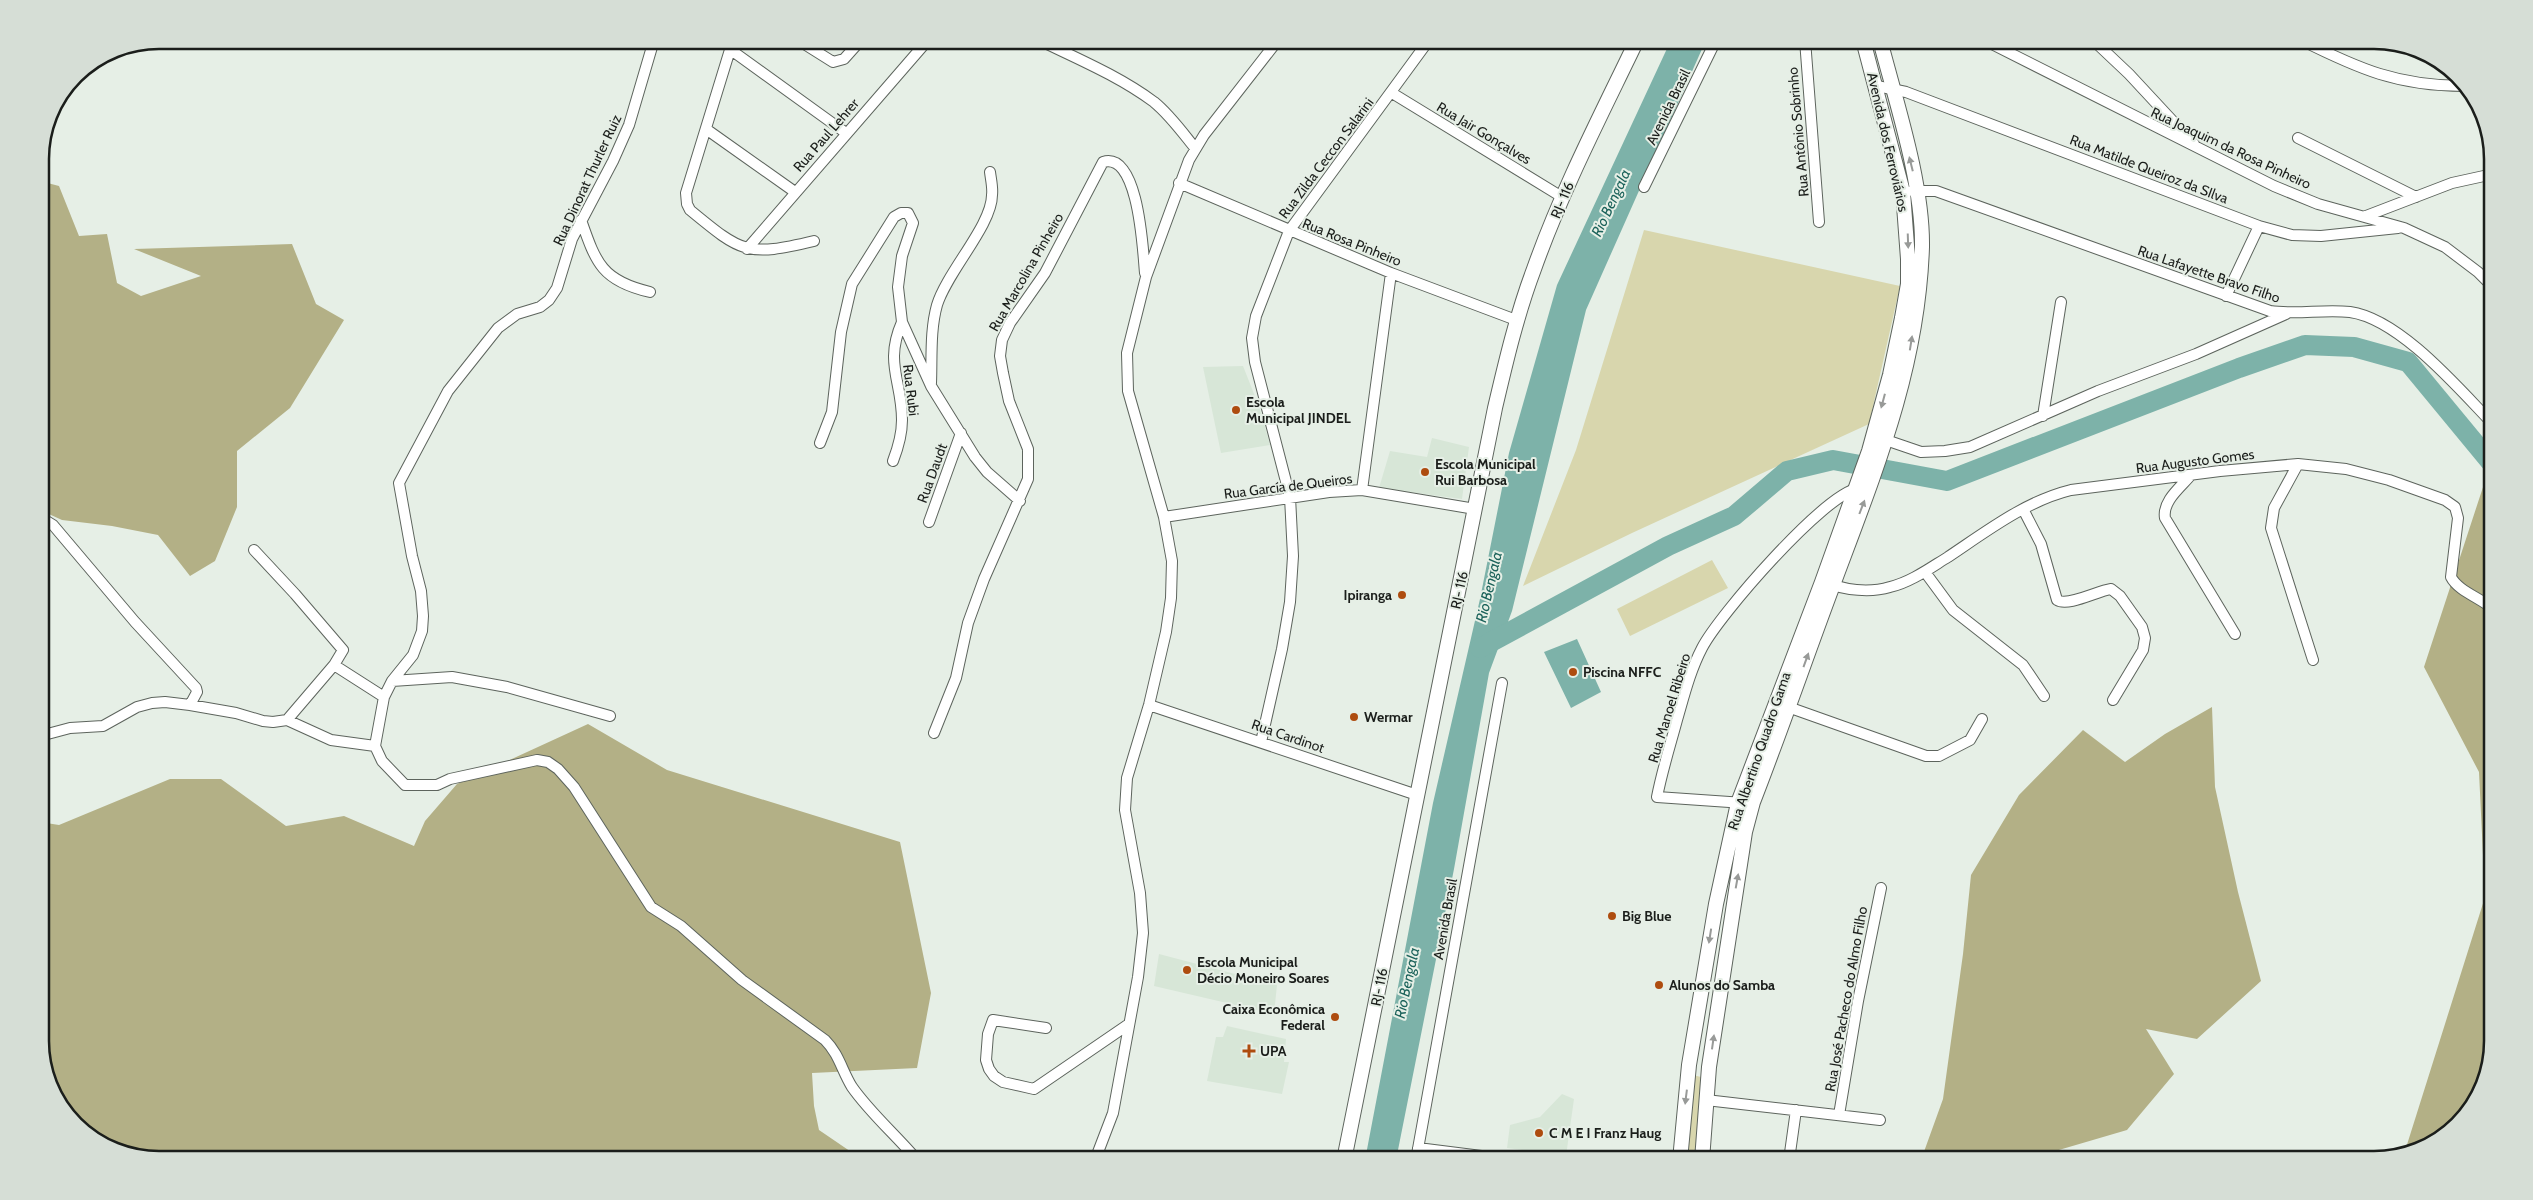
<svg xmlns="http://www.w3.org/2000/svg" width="2533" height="1200" font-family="Cabin,sans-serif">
<rect width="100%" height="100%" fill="#e6efe6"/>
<path fill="#d7e6d7" d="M1243 366 1260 409 1270 445 1221 453 1203 367Z
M1432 438 1469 447 1462 499 1379 488 1390 451 1427 457Z
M1159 954 1277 985 1274 1014 1154 986Z
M1227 1026 1286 1039 1284 1062H1289L1282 1094 1207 1081 1216 1037H1223Z
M1562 1094 1574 1099 1566 1156 1507 1148 1510 1125 1540 1117Z"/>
<path fill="#d8d6ad" d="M1644 230 1900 286 1869 424 1632 533 1523 586 1576 450Z
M1712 560 1728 588 1630 636 1617 609Z
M1689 1074 1705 1078 1697 1160H1684Z"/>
<path fill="#b3b086" d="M40 181 59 186 79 236 107 234 117 283 141 296 201 276 134 249 292 244 316 304 344 320 290 408 237 451V507L215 561 190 576 158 535 112 526 62 520 40 510Z
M2485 481 2493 489V1041L2484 1087 2440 1140 2405 1151 2485 897 2479 772 2424 667Z
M2212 707 2215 787 2238 892 2261 981 2197 1039 2146 1029 2174 1074 2127 1130 2052 1152 2046 1160H1921L1943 1099 1963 954 1971 875 2019 795 2083 730 2125 762 2165 734Z
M588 724 667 770 900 842 931 993 917 1068 812 1073 814 1106 819 1130 863 1160H167L153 1151 150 1158 113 1151 64 1113 40 1049V822L59 825 170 779H221L286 826 344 816 414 846 425 821 457 784Z"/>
<path fill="#7db2a9" d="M1671 40H1706L1586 310 1512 611 1489 673 1454 869 1396 1160H1365L1433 803 1480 599 1509 453 1557 285Z
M1577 639 1601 692 1571 708 1544 652Z"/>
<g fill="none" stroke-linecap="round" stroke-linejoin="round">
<path stroke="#7db2a9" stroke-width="20" d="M1480 648 1668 546 1734 516 1787 471 1833 460 1947 481 2239 368 2305 345 2354 347 2408 362 2493 465"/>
<g stroke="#5d645d" stroke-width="12">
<path id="minor" d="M733 40 686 193 687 204 690 210C742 253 747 257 814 241
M798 40 833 62 844 59 861 40
M1039 40C1078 59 1119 76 1154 102 1170 115 1182 132 1195 148
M1805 40 1819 222
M1984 40 2274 186 2318 204 2404 228 2445 247 2478 272 2493 287
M2093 40 2129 74 2194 144
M2301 40C2359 69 2398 86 2464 86
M731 50 846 133
M1877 86 1906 92 2259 226 2292 235 2321 236 2398 228
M1392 93 1562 197
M706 129 795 192
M2298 138 2416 197
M1179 183 1391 273 1516 320
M1644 187 1716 40
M1912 191H1936L2270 311C2297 315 2323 309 2350 312 2400 319 2459 389 2493 424
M2366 216 2452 183 2493 174
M581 220C596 263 602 281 650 292
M747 249 928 40
M2226 296 2259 226
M931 383C932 357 930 330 937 305 947 272 992 225 992 195 993 188 991 180 990 172
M2043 416 2061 302
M1880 438 1921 452 1945 451 1970 447 2098 391 2196 354 2286 314
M820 443 832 412 841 332 852 284 894 217 901 213H908L913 223 902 256 898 287 902 322 931 386 975 457 987 472 1020 501
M893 461C898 448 902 435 902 420 902 381 884 363 902 322
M2298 464 2274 508 2271 528 2313 660
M2191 475C2181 487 2162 501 2165 518L2235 634
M1362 490 1391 273
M2023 509 2041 544 2057 600C2068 607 2097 591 2111 589L2120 596 2142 627 2145 638 2143 650 2113 700
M40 517 53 525 135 622 196 688 197 692 190 705 236 713 263 721 273 722 287 720 334 665 384 697
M1164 517 1329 492 1362 490 1475 509
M929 522 961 433
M254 550 295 594 343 650 334 665
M1925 572 1953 610 2023 665 2044 696
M1826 583C1846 590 1870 593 1890 587 1911 582 1930 568 1948 557 1987 531 2026 501 2071 490L2220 471 2298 464 2346 469 2389 480 2445 500 2455 507 2458 518 2451 577C2458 591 2481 598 2493 609
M392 681 452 677 507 687 610 716
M1149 705 1417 795
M1788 707 1926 756H1939L1970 740 1982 719
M287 720 331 740 375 746 382 761 405 785H437L450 779 537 760 548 762 558 769 574 787 651 907 681 926 742 980 825 1040C839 1054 842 1071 852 1087 871 1114 896 1135 917 1160
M934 733 956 678 968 623 984 579 1028 479V449L1009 401 1003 373 1000 356 1002 340 1010 323 1045 273 1103 162C1139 151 1143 252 1145 273
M40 736 70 728 103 726 137 707 152 703 165 702 190 705
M1261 742 1282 649 1290 602 1293 556 1290 497 1255 362 1252 338 1256 316 1289 231 1429 40
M375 746 384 697 392 681 413 655 422 631 423 616 421 591 412 556 399 483 448 391 498 328 517 314 540 307 549 300 557 288 572 239 613 161 629 125 654 40
M1744 803 1657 797C1662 771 1670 746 1677 720 1684 696 1690 671 1702 648 1719 615 1824 494 1859 488
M1046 1028 993 1020 988 1034 986 1060 989 1069 994 1076 1003 1082 1034 1089 1129 1024
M1706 1100 1880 1120
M1839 1115 1858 1001 1881 888
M1418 1148 1513 1160
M1095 1160 1113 1113 1138 977 1143 933 1140 893 1125 810 1127 778 1149 705 1166 632 1171 598 1172 561 1164 517 1128 391 1127 353 1146 277 1189 160 1204 135 1278 40
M1416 1160 1502 683
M1789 1160 1796 1110"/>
</g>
<g stroke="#5d645d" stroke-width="16">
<path id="major" d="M1344 1160 1495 408C1506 361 1517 314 1534 269 1562 190 1601 115 1637 40
M1680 1160 1689 1065 1716 904 1738 803 1822 582 1869 451 1890 375 1902 318 1908 284V259L1903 192 1863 40
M1702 1160 1709 1067 1745 832 1753 802C1781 730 1806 657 1833 585 1875 472 1918 369 1922 247 1923 183 1896 102 1880 40"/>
</g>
<use href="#minor" stroke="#fff" stroke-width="10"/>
<use href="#major" stroke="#fff" stroke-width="14"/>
</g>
<defs><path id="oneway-solid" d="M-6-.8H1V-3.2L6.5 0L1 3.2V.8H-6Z" transform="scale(1.25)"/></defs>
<g fill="#989a98">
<use href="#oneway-solid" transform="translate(1911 164) rotate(-104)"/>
<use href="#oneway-solid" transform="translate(1908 241) rotate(88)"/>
<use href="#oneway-solid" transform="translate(1911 343) rotate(-81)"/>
<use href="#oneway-solid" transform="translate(1883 401) rotate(105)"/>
<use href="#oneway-solid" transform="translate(1862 507) rotate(-69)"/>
<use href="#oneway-solid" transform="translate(1806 660) rotate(-70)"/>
<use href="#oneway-solid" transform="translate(1737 881) rotate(-80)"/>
<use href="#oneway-solid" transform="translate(1710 936) rotate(99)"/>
<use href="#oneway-solid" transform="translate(1713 1042) rotate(-82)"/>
<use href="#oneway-solid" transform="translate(1686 1097) rotate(97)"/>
</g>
<g fill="#ae4c0f" stroke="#e6efe6" stroke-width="2">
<circle cx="1236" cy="410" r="5"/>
<circle cx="1425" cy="472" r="5"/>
<circle cx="1402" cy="595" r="5"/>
<circle cx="1573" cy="672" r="5"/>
<circle cx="1354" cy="717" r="5"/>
<circle cx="1612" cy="916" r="5"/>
<circle cx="1187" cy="970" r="5"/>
<circle cx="1659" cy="985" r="5"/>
<circle cx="1335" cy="1017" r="5"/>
<path d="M1246.5 1043.5h5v5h5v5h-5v5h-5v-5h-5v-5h5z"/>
<circle cx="1539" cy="1133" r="5"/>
</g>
<g text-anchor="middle" stroke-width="4" stroke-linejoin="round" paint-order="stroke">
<g font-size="14" fill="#1b1e1b" stroke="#e6efe6">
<text transform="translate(1668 107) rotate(-64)" y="5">Avenida Brasil</text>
<text transform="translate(1798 132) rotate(-95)" y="5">Rua Antônio Sobrinho</text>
<text transform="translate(1484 133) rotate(31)" y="5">Rua Jair Gonçalves</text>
<text transform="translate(826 135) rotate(-49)" y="5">Rua Paul Lehrer</text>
<text transform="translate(1888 142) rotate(77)" y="5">Avenida dos Ferroviários</text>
<text transform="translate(2231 148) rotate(25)" y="5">Rua Joaquim da Rosa Pinheiro</text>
<text transform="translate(1326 158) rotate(-53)" y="5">Rua Zilda Ceccon Salarini</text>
<text transform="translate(2149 169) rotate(21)" y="5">Rua Matilde Queiroz da SIlva</text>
<text transform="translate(587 180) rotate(-65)" y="5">Rua Dinorat Thurler Ruiz</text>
<text transform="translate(1562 200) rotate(-67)" y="5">RJ- 116</text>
<text transform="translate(1352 242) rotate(22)" y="5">Rua Rosa Pinheiro</text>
<text transform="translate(1026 272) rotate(-60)" y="5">Rua Marcolina Pinheiro</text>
<text transform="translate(2209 274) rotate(19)" y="5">Rua Lafayette Bravo Filho</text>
<text transform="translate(911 390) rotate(83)" y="5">Rua Rubi</text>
<text transform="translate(2195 461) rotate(-7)" y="5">Rua Augusto Gomes</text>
<text transform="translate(932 473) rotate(-70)" y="5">Rua Daudt</text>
<text transform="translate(1288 486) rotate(-7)" y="5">Rua García de Queiros</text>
<text transform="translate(1459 590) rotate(-78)" y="5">RJ- 116</text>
<text transform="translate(1669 708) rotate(-73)" y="5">Rua Manoel Ribeiro</text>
<text transform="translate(1288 736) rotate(19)" y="5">Rua Cardinot</text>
<text transform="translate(1759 751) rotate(-71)" y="5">Rua Albertino Quadro Gama</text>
<text transform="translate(1445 919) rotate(-80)" y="5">Avenida Brasil</text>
<text transform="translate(1379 987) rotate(-79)" y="5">RJ- 116</text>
<text transform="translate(1846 999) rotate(-80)" y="5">Rua José Pacheco do Almo Filho</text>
</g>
<g font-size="14" font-weight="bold" fill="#1b1e1b" stroke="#e6efe6" text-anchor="start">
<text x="1246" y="407">Escola<tspan x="1246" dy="16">Municipal JINDEL</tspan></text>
<text x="1435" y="469">Escola Municipal<tspan x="1435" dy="16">Rui Barbosa</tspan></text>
<text x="1392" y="600" text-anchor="end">Ipiranga</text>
<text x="1583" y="677">Piscina NFFC</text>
<text x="1364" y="722">Wermar</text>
<text x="1622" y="921">Big Blue</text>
<text x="1197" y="967">Escola Municipal<tspan x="1197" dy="16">Décio Moneiro Soares</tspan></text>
<text x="1669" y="990">Alunos do Samba</text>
<text x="1325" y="1014" text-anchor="end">Caixa Econômica<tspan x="1325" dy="16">Federal</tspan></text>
<text x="1260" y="1056">UPA</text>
<text x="1549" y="1138">C M E I Franz Haug</text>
</g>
<g font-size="15" font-style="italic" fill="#1b625a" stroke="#e6efe6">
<text transform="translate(1611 203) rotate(-65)" y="5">Rio Bengala</text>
<text transform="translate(1489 587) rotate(-77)" y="5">Rio Bengala</text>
<text transform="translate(1407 983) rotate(-78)" y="5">Rio Bengala</text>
</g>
</g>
<path d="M0 0H2533V1200H0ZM159 49H2374A110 110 0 0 1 2484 159V1041A110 110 0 0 1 2374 1151H159A110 110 0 0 1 49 1041V159A110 110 0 0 1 159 49Z" fill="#d6ded6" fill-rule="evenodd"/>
<path fill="none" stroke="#1b1e1b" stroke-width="2.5" d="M159 49H2374A110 110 0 0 1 2484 159V1041A110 110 0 0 1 2374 1151H159A110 110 0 0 1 49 1041V159A110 110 0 0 1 159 49Z"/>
</svg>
